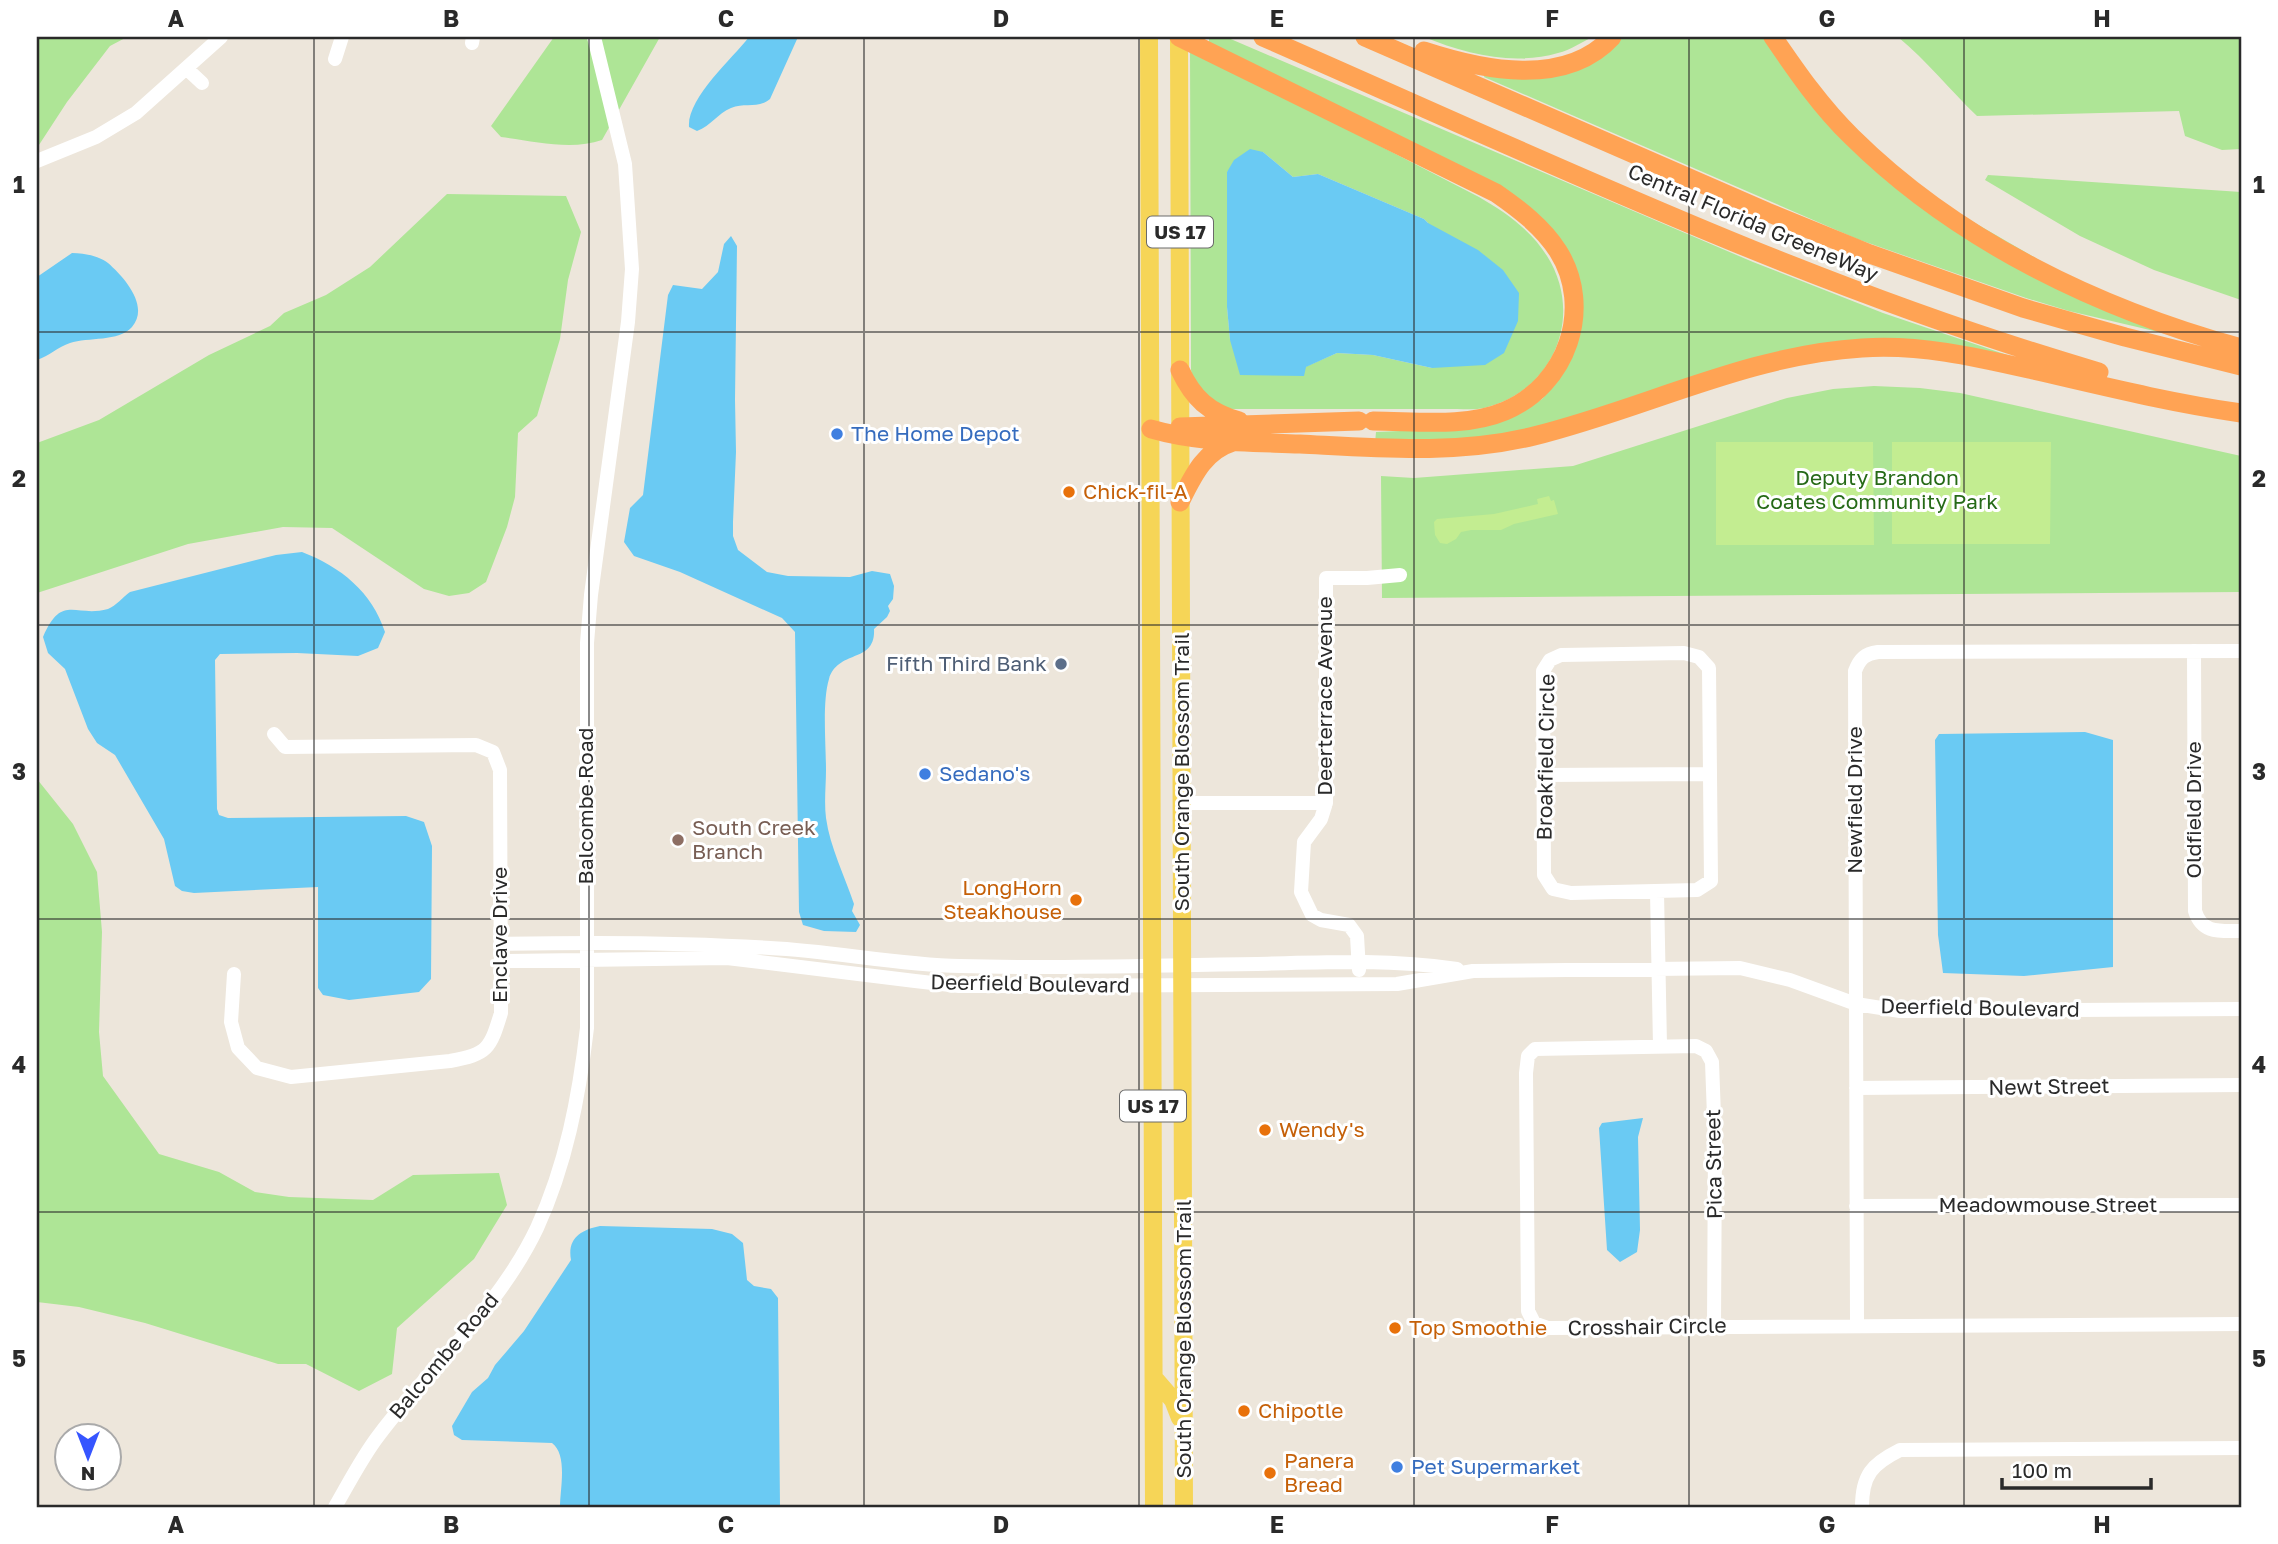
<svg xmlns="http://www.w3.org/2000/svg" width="2278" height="1544" font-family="'Golos Text',sans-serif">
<rect width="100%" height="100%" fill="#ede6db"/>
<path fill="#aee596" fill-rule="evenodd" d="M37 37H127L110 46 67 102 37 148Z
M554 37H660L602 140C571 151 533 141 501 137L491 126Z
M1209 37H1226L1753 262 1883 313 2016 358 1857 344 1515 437 1375 443 1376 432 1470 428 1527 409 1542 399 1557 382 1574 350 1557 235 1209 44Z
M1424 37H1593C1581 42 1571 50 1558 53 1513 66 1466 54 1424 37Z
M1623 37H1767L1873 164 2167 334 2069 311 2026 298 1857 239 1484 77 1485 74 1614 46Z
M1898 37H2241V149L2222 150 2185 136 2179 111 1977 116C1950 90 1927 61 1898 37Z
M1190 48 1479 197C1505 212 1531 230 1547 256 1585 316 1553 392 1484 408 1475 410 1466 409 1457 409H1220L1194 386 1191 370ZM1263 152 1293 177 1318 174 1424 219 1428 223 1432 368 1373 355 1337 353 1305 367 1230 340 1227 307V172Z
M1988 175 2241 192V300L2154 270 2080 236 1985 180Z
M447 194 566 196 581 232 568 280 560 339 537 416 518 433 515 497 507 527 486 582 469 593 449 596 424 589 332 528 283 527 188 544 37 593V443L99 420 209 355 270 326 284 313 326 295 370 267Z
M1874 386 1920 388 1960 393 2241 456V592L1382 598 1381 476 1414 478 1573 466 1787 398 1833 389Z
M37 779 73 824 97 872 102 932 99 1032 103 1076 159 1154 219 1172 255 1192 289 1197 373 1200 413 1175 499 1173 507 1205 474 1259 397 1328 392 1374 359 1391 306 1364H278L145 1323 79 1307 37 1302Z"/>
<path fill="#c3ed91" d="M1716 442H1873L1874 545H1716Z
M1892 442H2051L2050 544H1892Z
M1549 496 1551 501 1554 500 1558 514 1514 524 1501 530H1471L1461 532 1456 539 1447 544 1440 543 1435 535 1434 522 1437 519 1494 514 1538 504 1537 499Z"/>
<path fill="#6acaf3" d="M749 37H798L770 99C758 109 745 102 731 108 718 113 711 126 697 131L689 127C687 98 732 59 749 37Z
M1250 149 1263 152 1293 177 1318 174 1424 219 1428 223 1478 250 1503 270 1519 293 1518 321 1504 353 1485 365 1432 368 1373 355 1337 353 1306 367 1304 376 1240 375 1230 340 1227 307V172L1234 160Z
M731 236 737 246 735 400 736 452 733 522V536L738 550 767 572 788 576 850 577 872 571 890 574 894 586 893 599 888 606 890 611 887 617 874 629C876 664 838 649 829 679 822 702 826 745 826 770 826 785 824 802 826 818 830 847 845 877 854 904L852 911 860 925 856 932 824 931 803 925 799 912 795 632 782 618 680 572 634 556 624 542 630 508 643 495 668 295 673 285 702 289 718 272 724 244Z
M72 253C84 253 99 256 108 263 124 277 150 306 132 327 119 342 88 337 70 343 58 347 49 356 37 360V277Z
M302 552C341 567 372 592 385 632L378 648 358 656 297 653 220 654 215 660 217 809 219 815 228 818 406 816 424 822 432 846 431 979 419 992 349 1000 323 995 318 988V887L194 893 182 891 175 886 164 839 115 755 97 743 88 729 65 669 48 653 43 637C62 593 75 618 108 609 116 606 123 597 130 592L276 555Z
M2085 732 2113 740V967L2024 976 1943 973 1938 935 1935 740 1939 734Z
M1643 1118 1638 1137 1640 1230 1637 1252 1620 1262 1607 1250 1599 1128 1602 1123Z
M600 1226 712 1229 732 1234 743 1243 747 1280 754 1286 771 1289 778 1298 780 1507H560C560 1489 568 1455 552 1443L462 1440 454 1435 452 1426 472 1392 488 1378 495 1365 524 1331 571 1260C567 1238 581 1230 600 1226Z"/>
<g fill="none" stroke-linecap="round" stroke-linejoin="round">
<path stroke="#fff" stroke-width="14" d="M472 43 473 37
M335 59 342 37
M187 69 202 83
M37 161 96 137 136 113 221 37
M2194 651 2195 911C2202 934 2220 931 2241 931
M1684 653 1699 657 1709 668 1711 881 1697 890 1571 893 1553 889 1544 875 1543 671 1550 660 1561 655Z
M1544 775 1710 774
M1182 803H1326
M1657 892 1660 1046
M500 944C590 942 680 942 770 948 834 951 896 965 960 966 1059 969 1158 965 1257 964 1325 962 1390 959 1457 969
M501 961 727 958 915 981 959 986H1004L1397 984 1473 971 1740 968 1790 980 1856 1004 1900 1011 2241 1009
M1359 970 1357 936 1349 925 1321 920 1312 915 1301 892 1304 842 1321 819 1326 803V578H1367L1400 575
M234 974 231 1022 238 1048 257 1068 291 1077 450 1061C488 1054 490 1049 501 1013L500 770 493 752 476 745 285 747 274 734
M1856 1088 2241 1085
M1856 1206 2241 1205
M1857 1325 1855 671C1860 658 1865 654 1878 652L2241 651
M1714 1326 1715 1143 1712 1062 1706 1051 1696 1046 1535 1049 1528 1056 1526 1073 1528 1311 1534 1323 1548 1328 2241 1324
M335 1507C349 1483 362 1457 379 1435 431 1366 499 1308 537 1228 566 1165 579 1097 587 1028V643L591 595 628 322 632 269 625 164 594 37
M1862 1507C1862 1475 1872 1464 1900 1450L2241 1448"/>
<path stroke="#f6d557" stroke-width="18" d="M1149 37 1154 1507
M1179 37 1184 1507
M1154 1378 1173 1400 1180 1418"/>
<path stroke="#ffa354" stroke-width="19" d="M1179 37 1496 193C1519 209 1543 227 1558 251 1594 308 1567 385 1505 411 1465 428 1416 421 1373 421
M1263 37C1538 157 1810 288 2099 372
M1365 37 1767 212 1870 254 2023 308 2125 337 2241 366
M1773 37C1797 72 1821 107 1852 137 1957 241 2099 309 2241 348
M1424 51C1482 70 1565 88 1612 37
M1180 370C1193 398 1209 413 1239 421
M1180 427 1359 421
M1151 429C1199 443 1250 442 1300 444 1378 448 1457 455 1534 436 1644 409 1747 355 1862 348 1921 344 1976 357 2033 370 2102 386 2171 403 2241 413
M1180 502C1193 476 1204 451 1233 442"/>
</g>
<path fill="none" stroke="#2a2a2a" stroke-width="2" stroke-opacity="0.55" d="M314 37V1507M589 37V1507M864 37V1507M1139 37V1507M1414 37V1507M1689 37V1507M1964 37V1507M37 332H2241M37 625H2241M37 919H2241M37 1212H2241"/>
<g fill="#3f7fe0" stroke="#fff" stroke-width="2.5">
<circle cx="837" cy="434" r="7"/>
<circle cx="925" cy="774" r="7"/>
<circle cx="1397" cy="1467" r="7"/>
</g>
<g fill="#e8710a" stroke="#fff" stroke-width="2.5">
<circle cx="1069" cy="492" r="7"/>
<circle cx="1076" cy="900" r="7"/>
<circle cx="1265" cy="1130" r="7"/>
<circle cx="1395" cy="1328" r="7"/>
<circle cx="1244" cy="1411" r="7"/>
<circle cx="1270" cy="1473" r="7"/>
</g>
<circle fill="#5c6f8a" stroke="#fff" stroke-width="2.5" cx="1061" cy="664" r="7"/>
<circle fill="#8d6e63" stroke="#fff" stroke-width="2.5" cx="678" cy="840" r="7"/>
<g text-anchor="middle" stroke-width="6" stroke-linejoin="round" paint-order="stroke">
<g fill="#fff" stroke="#6a6a6a" stroke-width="2">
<rect x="1147" y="216.5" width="66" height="31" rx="5"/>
<rect x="1120" y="1090.5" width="66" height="31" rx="5"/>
</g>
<g font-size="19" font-weight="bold" fill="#2a2a2a">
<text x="1180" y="239">US 17</text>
<text x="1153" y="1113">US 17</text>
</g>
<g font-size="21" fill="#2a2a2a" stroke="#fff">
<text transform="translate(1753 223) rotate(23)" y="7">Central Florida GreeneWay</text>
<text transform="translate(1325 696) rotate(-90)" y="7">Deerterrace Avenue</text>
<text transform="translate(1546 757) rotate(-89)" y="7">Broakfield Circle</text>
<text transform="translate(1182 772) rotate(-90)" y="7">South Orange Blossom Trail</text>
<text transform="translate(1855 800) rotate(-90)" y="7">Newfield Drive</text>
<text transform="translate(586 806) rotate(-90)" y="7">Balcombe Road</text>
<text transform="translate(2194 810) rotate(-90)" y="7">Oldfield Drive</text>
<text transform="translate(500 935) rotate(-90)" y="7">Enclave Drive</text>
<text transform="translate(1030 984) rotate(1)" y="7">Deerfield Boulevard</text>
<text transform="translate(1980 1008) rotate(1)" y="7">Deerfield Boulevard</text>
<text transform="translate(2049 1087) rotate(-1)" y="7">Newt Street</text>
<text transform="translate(1714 1164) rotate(-91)" y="7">Pica Street</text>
<text x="2048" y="1212">Meadowmouse Street</text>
<text transform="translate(1647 1327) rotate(-1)" y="7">Crosshair Circle</text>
<text transform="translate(1184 1339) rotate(-90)" y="7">South Orange Blossom Trail</text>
<text transform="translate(444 1356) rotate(-50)" y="7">Balcombe Road</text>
</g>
<g font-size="21" fill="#366cbe" stroke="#fff" text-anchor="start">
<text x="851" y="441">The Home Depot</text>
<text x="939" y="781">Sedano's</text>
<text x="1411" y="1474">Pet Supermarket</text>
</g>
<g font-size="21" fill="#266a17" stroke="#fff">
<text x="1877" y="485">Deputy Brandon<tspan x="1877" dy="24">Coates Community Park</tspan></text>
</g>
<g font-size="21" fill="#c56008" stroke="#fff" text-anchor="start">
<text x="1083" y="499">Chick-fil-A</text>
<text x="1062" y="895" text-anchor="end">LongHorn<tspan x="1062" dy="24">Steakhouse</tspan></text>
<text x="1279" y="1137">Wendy's</text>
<text x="1409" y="1335">Top Smoothie</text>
<text x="1258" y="1418">Chipotle</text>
<text x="1284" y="1468">Panera<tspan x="1284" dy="24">Bread</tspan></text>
</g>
<g font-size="21" fill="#4e5e75" stroke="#fff" text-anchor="end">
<text x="1047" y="671">Fifth Third Bank</text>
</g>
<g font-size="21" fill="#785e54" stroke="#fff" text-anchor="start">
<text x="692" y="835">South Creek<tspan x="692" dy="24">Branch</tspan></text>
</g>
</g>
<rect width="2278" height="1544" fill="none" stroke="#ffffff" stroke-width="77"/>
<g transform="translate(88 1457) rotate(180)"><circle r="33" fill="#ffffff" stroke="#aaaaaa" stroke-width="2"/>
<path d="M0-5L12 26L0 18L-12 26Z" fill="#3655ff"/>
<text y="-10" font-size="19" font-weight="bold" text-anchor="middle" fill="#2a2a2a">N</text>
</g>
<path d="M2002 1478v10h149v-10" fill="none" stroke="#2a2a2a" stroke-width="3.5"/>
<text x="2012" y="1478" font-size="21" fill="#2a2a2a" stroke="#ffffff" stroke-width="5" paint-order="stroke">100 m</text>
<rect x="38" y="38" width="2202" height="1468" fill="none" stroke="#2a2a2a" stroke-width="2.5"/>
<g font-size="23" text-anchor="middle" font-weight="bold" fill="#2a2a2a">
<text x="176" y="27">A</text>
<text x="451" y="27">B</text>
<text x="726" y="27">C</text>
<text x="1001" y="27">D</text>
<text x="1277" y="27">E</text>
<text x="1552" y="27">F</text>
<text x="1827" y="27">G</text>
<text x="2102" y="27">H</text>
<text x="19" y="193">1</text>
<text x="2259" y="193">1</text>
<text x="19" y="487">2</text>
<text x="2259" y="487">2</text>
<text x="19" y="780">3</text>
<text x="2259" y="780">3</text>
<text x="19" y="1073">4</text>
<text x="2259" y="1073">4</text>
<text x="19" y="1367">5</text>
<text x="2259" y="1367">5</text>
<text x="176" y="1533">A</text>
<text x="451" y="1533">B</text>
<text x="726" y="1533">C</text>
<text x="1001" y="1533">D</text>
<text x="1277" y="1533">E</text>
<text x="1552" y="1533">F</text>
<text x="1827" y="1533">G</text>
<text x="2102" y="1533">H</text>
</g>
</svg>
